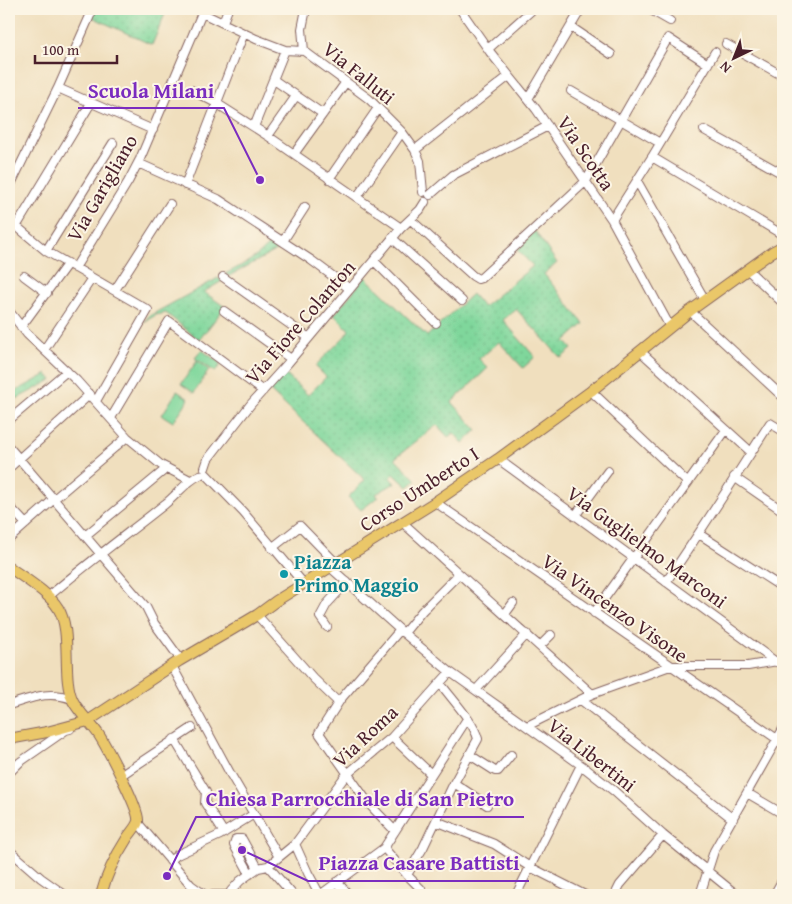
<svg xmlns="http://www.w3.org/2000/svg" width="792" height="904" font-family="'Gentium Book Plus',serif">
<defs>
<pattern id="grass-dots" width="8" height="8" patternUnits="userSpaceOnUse" patternTransform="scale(1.25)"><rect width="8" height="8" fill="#7fd79b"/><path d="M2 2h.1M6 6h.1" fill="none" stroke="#6fb886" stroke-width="1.8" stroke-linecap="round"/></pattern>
</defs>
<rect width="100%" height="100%" fill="#fcf5e5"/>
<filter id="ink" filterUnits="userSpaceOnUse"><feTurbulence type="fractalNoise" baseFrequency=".02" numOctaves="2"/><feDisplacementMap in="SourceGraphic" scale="10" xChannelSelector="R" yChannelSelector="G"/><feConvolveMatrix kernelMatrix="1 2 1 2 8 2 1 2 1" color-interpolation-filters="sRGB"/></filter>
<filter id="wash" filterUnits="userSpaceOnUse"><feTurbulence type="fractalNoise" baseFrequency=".0096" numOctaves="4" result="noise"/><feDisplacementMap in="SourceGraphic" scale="20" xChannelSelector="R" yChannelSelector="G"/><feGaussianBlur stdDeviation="1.12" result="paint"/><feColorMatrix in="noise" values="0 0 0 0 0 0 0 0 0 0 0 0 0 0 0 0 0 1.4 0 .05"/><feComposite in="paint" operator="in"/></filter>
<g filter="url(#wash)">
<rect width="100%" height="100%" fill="#f0dfbe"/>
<path fill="url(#grass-dots)" stroke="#647b63" d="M95 9H167L152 45 92 17Z
M535 231 557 263 544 274 584 324 565 341 572 349 561 358 516 309 503 320 535 357 523 368 499 342 479 359 488 368 452 402 477 430 463 443 454 433 448 437 437 425 395 458 416 480 408 487 394 474 390 478 395 483 376 494 378 497 361 510 348 497 365 480 270 391 283 372 308 395 326 377 315 366 345 336 349 330 334 315 365 277 427 336 472 294 483 307 533 266 517 250Z
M273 239 283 247 229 276 225 274C242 265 262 256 273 239Z
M218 278 222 281 204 292 225 307 199 340 166 313 156 315 144 322 149 316Z
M47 374 52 380 9 403V395Z"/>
<path fill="#7fd79b" stroke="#647b63" d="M202 350 221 364 215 372 195 358Z
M197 361 209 370 194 393 181 384Z
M177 391 189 399 173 422 162 415Z"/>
</g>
<g filter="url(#ink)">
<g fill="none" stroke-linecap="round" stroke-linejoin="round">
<g stroke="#84625e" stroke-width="10">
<path id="minor" d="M93 9 58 88 153 130
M460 9 490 52 536 109 612 220 670 327
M649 9 670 21
M223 22 228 9
M571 27 611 54
M726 44 783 76
M488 49 533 9
M304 51 302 29 306 9
M274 80 323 114
M191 90 216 103 268 136 401 228
M571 91 660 143
M528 99 581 9
M254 127 285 50
M704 130 783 174
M268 136 296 96
M415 150 509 76
M294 154 346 82
M652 157 783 235
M138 163 218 199 311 260 350 289
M329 179 378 108
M637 181 705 300
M185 185 244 33
M9 188 58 88
M430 195 453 175 548 126
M357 197 402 132
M9 220 46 251 148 310 96 401
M411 220 473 276 478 279 481 278 586 181 668 38 708 64
M612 220 652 157 715 52
M16 227 91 103
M392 238 462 301
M283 241 305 207
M46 251 113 143
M374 261 436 323
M75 268 128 182 140 159 202 13 256 39 285 50 304 51 369 99 402 132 415 150 420 161 423 192
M748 270 783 303
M24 276 47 293
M223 277 309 338
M115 290 170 204
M9 311 27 334 77 381 127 437 161 465 190 480
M224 311 291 359
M690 311 783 397
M21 327 68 263
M44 350 92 278
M640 351 751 452
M591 391 688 483
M111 418 169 321 263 391
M9 420 67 371
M9 447 146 607 154 623 181 660
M498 459 776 662
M9 468 90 394
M205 468 208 459 251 404 288 363 401 228 420 210 425 202
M206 474 243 512 304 584
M734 477 783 511
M435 502 777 739
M9 506 26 524
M575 516 608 471
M402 522 592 694
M699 534 783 588
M85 536 167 468
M9 539 54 499 127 437
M272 548 300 526 337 564
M331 568 400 630 450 672 581 765 614 791 663 835 737 895
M666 582C702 530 736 476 770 423L783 431
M48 597C86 564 126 535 165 504 177 495 186 481 200 475
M594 613 726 430
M505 614 513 603
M257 615 313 678 338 702
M327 627 320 617 327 604 347 582
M404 633 422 611 459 574
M540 646 551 635
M172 666 231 775 279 857
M476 690 527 634
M581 700 733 819
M9 705C32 698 48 690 72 699
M527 726 592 694 670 666H748L783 660
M392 737 431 774
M174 739 206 792 205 803 224 833
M470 755 495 771H498L511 755
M9 773 20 762 66 730 70 729
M120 776 192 728
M454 783 487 805
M747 793 783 814
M436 821 494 844 530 867 585 895
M138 823 191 885 205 895
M395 831 369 804 319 733 340 700 400 630
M295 844 308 873 320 895
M384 848 408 876 421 889
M9 850 41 878 65 895
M170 861 177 855 220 835 254 814
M268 866 293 895
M250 874 234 845 236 839H242L258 868
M407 875 423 848 454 783 478 739C474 722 451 698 440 683L450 672
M337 882 349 895
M213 895H229
M230 895 231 891 240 881 258 868 268 866 295 844 346 775 392 737 440 683
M320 895 384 848 467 719
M516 895 581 765
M615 895 620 885 663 835
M700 895 714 851 783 729
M774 895 783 879"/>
</g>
<g stroke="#84625e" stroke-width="12">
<path id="major" d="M9 567C24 578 49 593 58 608 73 631 61 678 73 701 80 714 91 723 99 735 106 746 140 810 138 821 137 827 129 834 126 840 115 857 106 876 101 895
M9 739 47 732 88 721 179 661 257 615 276 601 435 502 498 459 591 391 690 311 772 252 783 246"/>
</g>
<use href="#minor" stroke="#fff" stroke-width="8"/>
<use href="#major" stroke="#eac769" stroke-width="10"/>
</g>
</g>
<circle fill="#0f9aa8" stroke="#fcf5e5" stroke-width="2" cx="284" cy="574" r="5"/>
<g text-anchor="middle" stroke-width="4" stroke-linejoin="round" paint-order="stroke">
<g font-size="20" fill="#4a1f2b" stroke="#fcf5e5">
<text transform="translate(359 73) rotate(39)" y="7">Via Falluti</text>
<text transform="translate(586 153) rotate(56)" y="7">Via Scotta</text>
<text transform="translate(102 188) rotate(-60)" y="7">Via Garigliano</text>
<text transform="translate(300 322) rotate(-49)" y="7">Via Fiore Colanton</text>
<text transform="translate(419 489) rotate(-33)" y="7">Corso Umberto I</text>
<text transform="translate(647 547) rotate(36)" y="7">Via Guglielmo Marconi</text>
<text transform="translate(615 608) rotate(35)" y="7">Via Vincenzo Visone</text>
<text transform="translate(365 736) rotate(-43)" y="7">Via Roma</text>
<text transform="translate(592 755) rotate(38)" y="7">Via Libertini</text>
</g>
<g font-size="20" font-weight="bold" fill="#0d838f" stroke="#fcf5e5" text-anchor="start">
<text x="294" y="569">Piazza<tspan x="294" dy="23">Primo Maggio</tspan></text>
</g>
</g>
<path fill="none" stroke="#7b2cbf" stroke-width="2" d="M260 180L224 108H78M167 876L196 817H524M242 850L308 881H529"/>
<g fill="#7b2cbf" stroke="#fcf5e5" stroke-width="2">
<circle cx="260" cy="180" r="5"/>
<circle cx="167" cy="876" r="5"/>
<circle cx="242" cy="850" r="5"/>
</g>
<g font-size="21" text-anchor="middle" font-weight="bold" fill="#7b2cbf" stroke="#fcf5e5" stroke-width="4" stroke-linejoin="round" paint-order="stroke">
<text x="151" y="98">Scuola Milani</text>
<text x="360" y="806">Chiesa Parrocchiale di San Pietro</text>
<text x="419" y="870">Piazza Casare Battisti</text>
</g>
<rect width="792" height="904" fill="none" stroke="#fcf5e5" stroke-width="30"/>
<g transform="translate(734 58) rotate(223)" stroke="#fcf5e5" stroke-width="4" paint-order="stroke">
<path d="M0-4L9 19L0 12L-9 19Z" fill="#4a1f2b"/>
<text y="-8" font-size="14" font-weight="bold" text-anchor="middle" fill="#4a1f2b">N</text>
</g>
<path d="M35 55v8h82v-8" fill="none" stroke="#4a1f2b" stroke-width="2.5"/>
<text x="42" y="55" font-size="15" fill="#4a1f2b" stroke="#fcf5e5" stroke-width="4" paint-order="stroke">100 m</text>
</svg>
